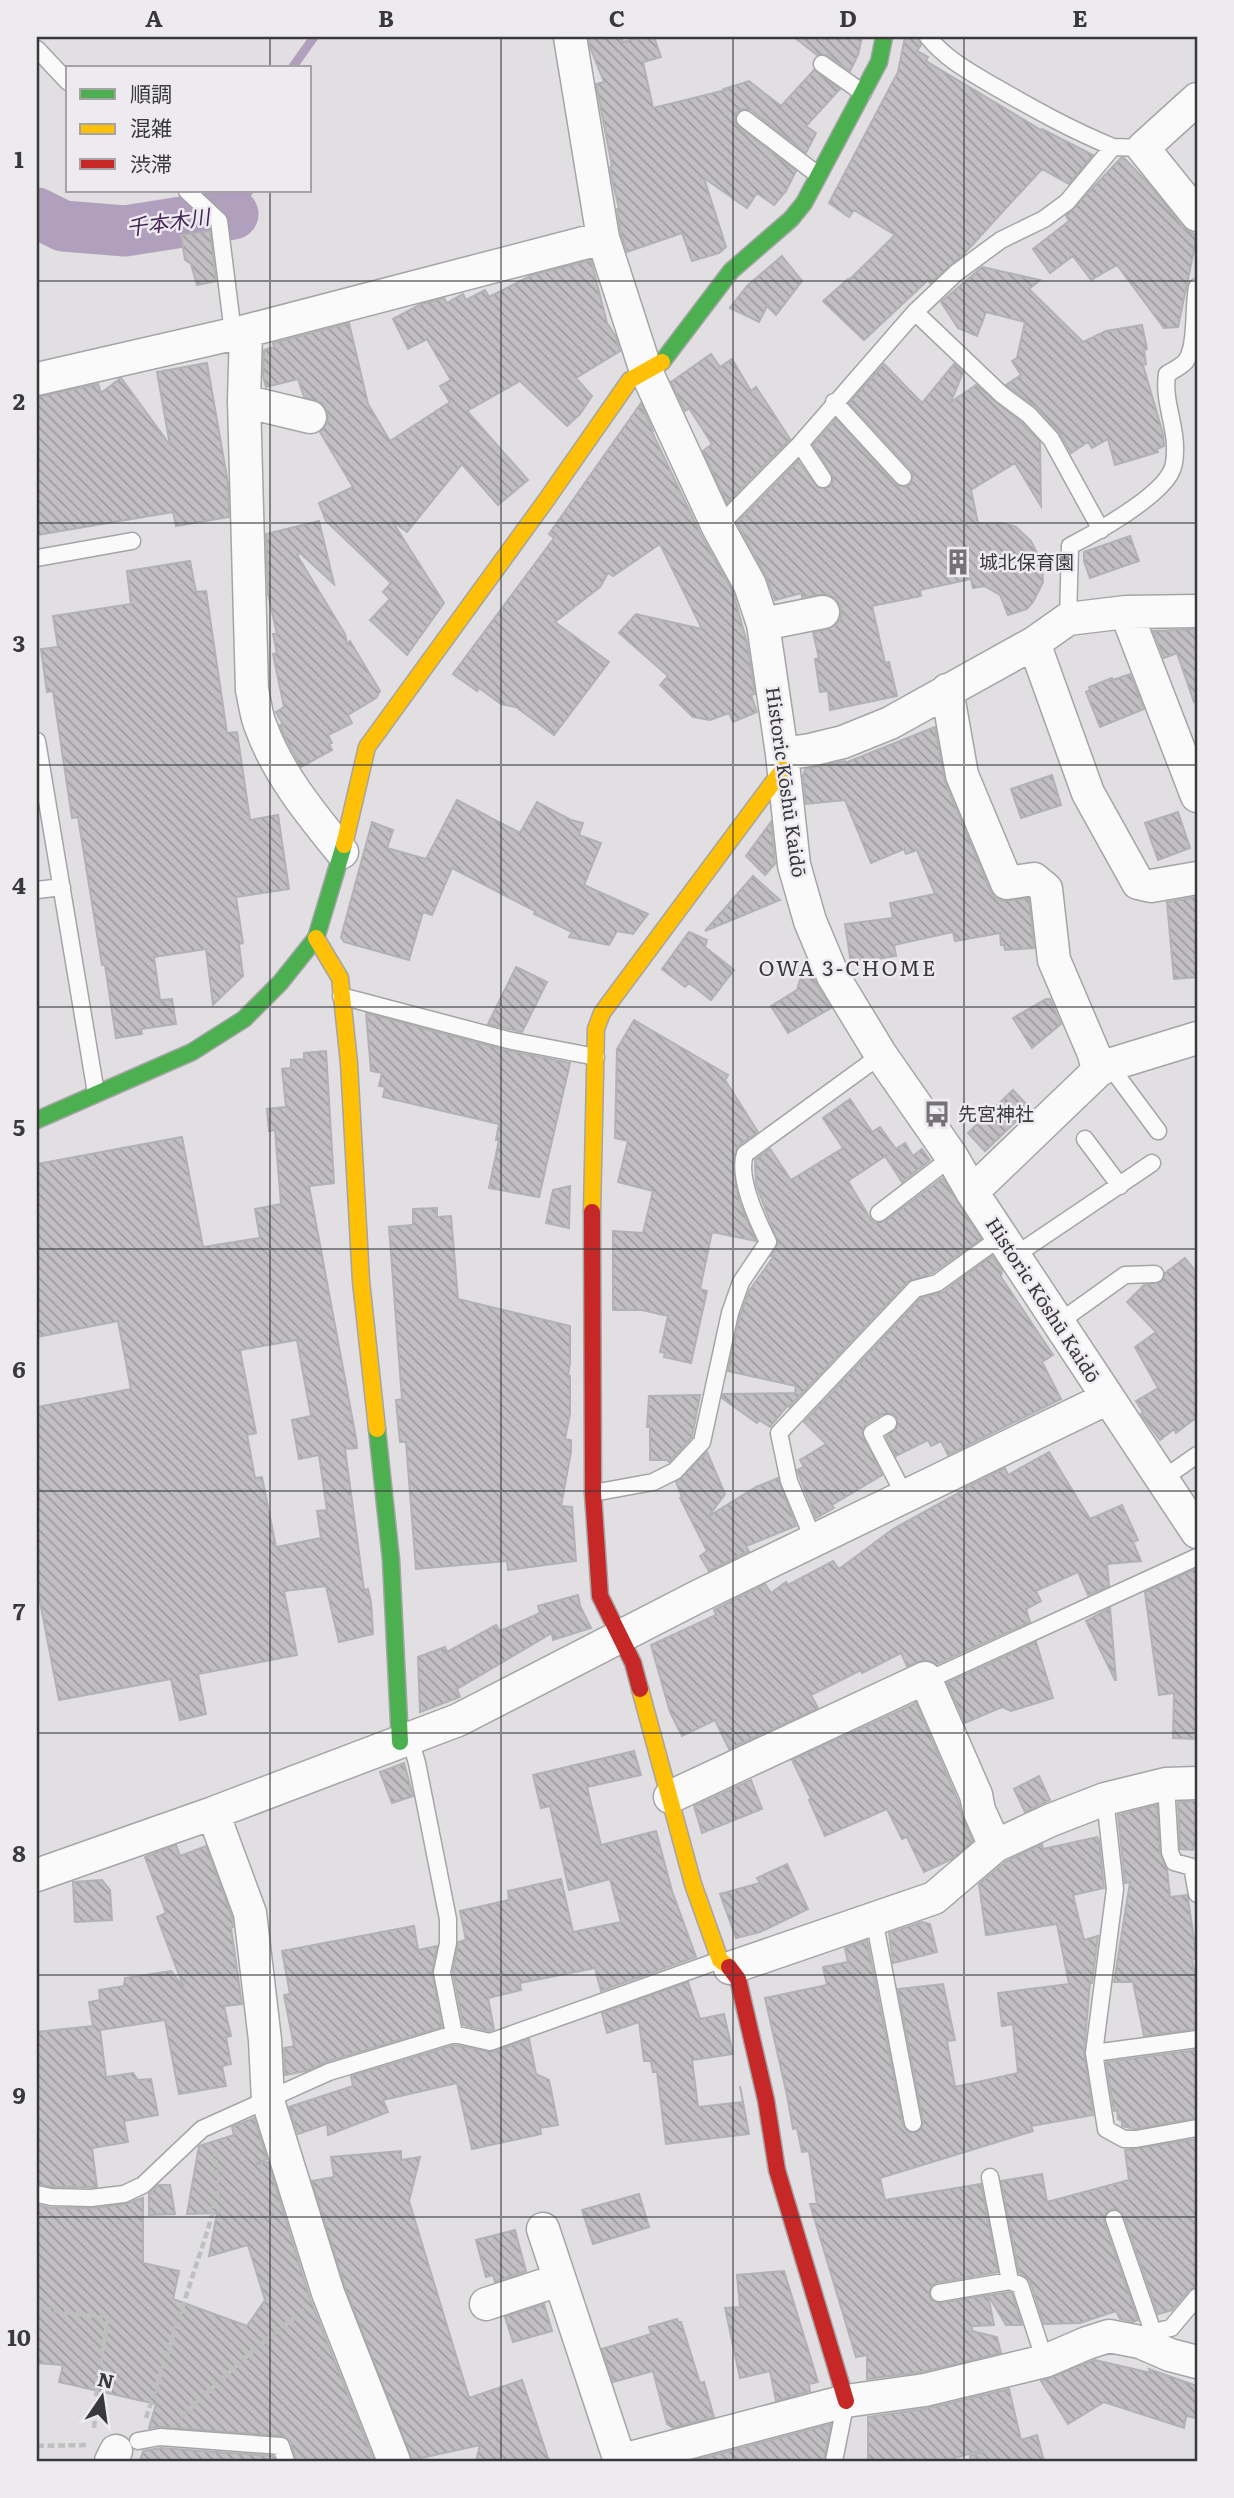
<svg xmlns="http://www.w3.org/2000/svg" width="1234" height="2498" font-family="Literata,'Noto Sans JP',serif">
<defs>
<pattern id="building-back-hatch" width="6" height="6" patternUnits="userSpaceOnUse" patternTransform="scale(1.75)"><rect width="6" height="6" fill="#c1bfc1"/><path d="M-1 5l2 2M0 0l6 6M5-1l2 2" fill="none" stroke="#9e9c9e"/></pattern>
</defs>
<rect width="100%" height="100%" fill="#e1dfe2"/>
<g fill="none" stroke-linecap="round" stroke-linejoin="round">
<path stroke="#b1a0bd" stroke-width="9" d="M292 68 314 37
M233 214 249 191"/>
<path stroke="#b1a0bd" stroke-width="51" d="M37 213 63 226 125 231 233 214"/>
</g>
<path fill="url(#building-back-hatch)" stroke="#b2b1b3" stroke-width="2" fill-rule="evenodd" d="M589 37H621L623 42 641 37H654L661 57 643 62 653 108 726 90 724 89 749 81 781 106 814 70 840 89 806 126 816 133 806 153 751 110 742 109 736 113 735 122 739 127 796 171 786 191 774 205 757 193 747 208 704 178 726 247 719 253 692 261 682 233 627 252 621 234 617 209 619 208 613 184 610 167 612 166 596 84 604 82 590 47Z
M794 37H862L858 55 850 71 827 55H817Z
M905 37H918L921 45 917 51 928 57 926 61 1041 130 1042 129 1093 155 1069 184 1042 169 963 255 930 283 928 280 864 340 823 301 848 279 849 280 895 235 854 210 849 217 829 203 898 72Z
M1121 158H1124L1147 182 1183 227 1197 236 1178 327 1164 328 1117 265 1091 280 1073 256 1050 273 1033 249 1069 221 1066 216Z
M210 231 216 281 197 285 191 264 185 260 181 235Z
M782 256 802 281 776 315 767 306 759 322 730 308 747 286Z
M591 260 607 323 616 337 620 351 576 378 592 396 580 414 567 426 520 381 467 411 528 480 498 505 462 464 407 532 392 521 444 603 407 655 370 620 390 599 383 592 391 583 326 521 319 503 353 487 320 432 328 422 327 411 322 403 304 397 298 379 266 387 263 376 264 350 274 347 273 343 349 323 368 404 390 441 450 402 440 386 451 380 427 339 408 349 393 319 421 304 444 298 447 303 463 294 466 300 485 290 489 297 532 275Z
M982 267 1040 280 1029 289 1083 342 1106 331 1142 325 1147 349 1144 350 1146 364 1143 365 1163 434 1164 446 1157 449 1158 452 1115 465 1108 439 1092 448 1088 442 1071 453 1059 432 1037 408 1006 385 1021 375 1012 361 1017 358 1025 322 986 312 977 336 958 328 941 302Z
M711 354 720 367 732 359 751 391 756 387 790 439 727 503 703 451 712 444 689 408 685 411 671 382Z
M207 363 228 483 229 517 176 526 173 512 37 535V397L98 384 101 393 121 378 170 445 157 372Z
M884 364 922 403 954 364 963 372 951 402 976 385 1022 423 1040 442 1041 506 1015 463 971 490 978 523H1003L1016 527 1031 541 1042 563 1043 582 1033 602 1027 609 1008 615 1000 595 984 586 973 588 971 579 920 590 921 596 872 606 885 663 889 662 897 696 830 710 828 691 820 692 815 659 819 658 813 633 836 625 841 617V608L836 599 828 594 802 597V593L775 600 766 576 737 523 798 461 818 488 829 487 833 483 832 474 813 445 836 419 895 484 905 487 911 484 913 475 911 470 849 403Z
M641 403 653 431 652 432 701 535 733 592 747 643 755 694 751 695 757 712 733 722 729 713 710 720 693 717 660 685 668 676 619 633 636 614 702 629 660 544 613 576 608 573 600 587 555 622 609 662 554 735 516 707 501 704 479 688 477 691 453 674 554 538 549 534Z
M319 521 334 584 300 553 297 555 345 634 347 644 350 641 380 691 376 698 348 715 352 723 328 735 332 743 329 744 332 750 301 767 285 737 280 725H283L276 712 284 707 273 654 277 653 273 634H277L268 594 266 534Z
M1130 536 1139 561 1090 578 1084 561V552Z
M190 561 196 592 206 591 227 733 237 732 250 820 278 815 289 889 236 897 243 943 239 944 243 976 213 1005 206 949 154 957 160 1000 172 999 176 1024 141 1029 142 1034 116 1038 105 965H102L78 817 72 818 53 691 47 692 41 649 58 647 53 616 131 604 127 571Z
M1197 629V701L1194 702 1177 653 1164 658 1153 631Z
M1130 674 1144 709 1100 727 1086 692 1090 690 1089 687 1112 678 1113 680Z
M935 727 945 782 990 890 995 897 1002 901 1029 898 1034 948 1005 950 1004 945H1001L1000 933 955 941 953 932 894 945 896 956 851 963 845 924 893 918 890 903 935 894 917 850 906 854 904 849 871 863 845 800 806 804 803 776 805 769 845 761V763Z
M1052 775 1061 805 1021 818 1011 789Z
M457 800 520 833 537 802 571 820 583 823 579 835 601 843 584 885 648 914 633 934 617 931 609 945 569 937 572 932 534 914 535 911 452 868 432 915 423 912 409 960 344 942 341 937 372 822 393 830 387 848 426 859Z
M1178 812 1190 848 1158 860 1145 823Z
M771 822 775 864 765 875 746 856Z
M753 876 780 900 705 931Z
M1197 897V977L1174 979 1167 902Z
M689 932 707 940 705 947 734 970 711 1000 689 983 685 987 662 969Z
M806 960 817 985 831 1008 788 1033 771 1006 797 990Z
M516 967 547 982 522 1032 488 1024Z
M1046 999H1050L1061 1024 1032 1048 1013 1018Z
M366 1013 505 1050 570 1063 539 1197 489 1188 499 1140H496L499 1124 383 1097 385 1087 379 1086 382 1073 371 1071Z
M634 1020 728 1075 725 1080 758 1132 738 1146 733 1164 739 1201 756 1241 712 1232 700 1289 707 1291 691 1363 664 1357 665 1353 660 1352 668 1316 642 1310H613V1231L643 1233 653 1191 618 1182 628 1141 615 1138 617 1049Z
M326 1051 334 1183 309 1186 356 1438 357 1448 345 1449 364 1590 368 1589 371 1602 373 1634 339 1642 326 1586 284 1591 297 1655 198 1674 206 1714 180 1720 171 1679 59 1700 37 1586V1407L131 1389 118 1321 37 1337V1164L182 1137 203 1247 260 1238 255 1209 281 1204 275 1130 269 1131 267 1109 286 1107 282 1069 291 1068V1060L304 1059V1053ZM297 1340 311 1416 292 1420 299 1459 319 1455 327 1510 317 1511 321 1538 276 1547 262 1477 255 1478 247 1435 256 1433 240 1350Z
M1013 1090 1030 1108 985 1151 968 1133Z
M850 1099 872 1132 880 1127 896 1149 905 1143 913 1156 922 1149 930 1160 902 1182 885 1156 887 1155 848 1181 871 1220 875 1223 885 1221 943 1178 981 1239 932 1273 907 1282 789 1407 788 1405 770 1427 759 1420 757 1423 722 1398 723 1394 795 1393 796 1386 728 1371 740 1316 749 1291 774 1256H771L778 1243 756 1184 755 1160 770 1149 791 1180 843 1148 823 1118Z
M570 1186 569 1228 546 1223 553 1190Z
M437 1208V1217L451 1216 458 1299 570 1326V1364L568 1375 570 1376V1414L565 1439 571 1440V1452L561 1506 572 1507 576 1561 508 1570 507 1561 416 1569 406 1442H400L396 1400 402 1399 389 1227 413 1225V1209Z
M992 1256 1002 1270 1001 1277 1053 1355 1042 1362 1061 1399 948 1455 941 1441 931 1446 928 1440 896 1456 886 1437 897 1428V1418L892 1413 882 1414 866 1424 862 1433 882 1475 832 1505 834 1508 816 1518 797 1470 804 1467 800 1460 826 1444 804 1422 921 1298 943 1292Z
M1185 1258 1197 1273V1417L1176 1433 1174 1429 1160 1440 1141 1414 1143 1412 1136 1401 1158 1388 1135 1347 1156 1332 1127 1302 1144 1285 1161 1282 1165 1273Z
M700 1395 692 1437 669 1462 667 1460H650V1427H647L649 1396Z
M707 1452 725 1494 709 1516 756 1487 778 1478 796 1526 746 1546 749 1551 709 1571 700 1556 707 1551 680 1498 682 1497 676 1482Z
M1049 1452 1090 1519 1122 1505 1138 1540 1133 1542 1141 1561 1107 1564 1109 1586 1088 1595 1078 1572 1036 1591 1041 1601 1026 1609 1030 1622 937 1664 926 1660 907 1666 901 1653 862 1673 861 1670 811 1695 818 1708 729 1749 715 1720 682 1736 670 1712 651 1645 716 1615 714 1610 765 1584 771 1593 786 1582 788 1585 833 1561 839 1569 893 1529 966 1489 965 1488 1005 1468 1008 1475Z
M1197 1568V1739L1173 1738 1174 1693 1159 1695 1145 1592Z
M578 1595 580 1606 591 1628 553 1640 552 1633 457 1689 460 1697 420 1712 418 1657 445 1647 447 1652 496 1625 500 1631 540 1613 538 1606Z
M1110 1608 1116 1680H1115L1086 1621Z
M1036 1642 1053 1698 1011 1711 1002 1707 965 1723 947 1683Z
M916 1703 958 1801 962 1817 973 1841 952 1859 924 1872 907 1837 902 1839 887 1809 825 1836 809 1800 811 1799 792 1760Z
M634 1751 641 1775 587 1787 601 1845 656 1831 672 1891 696 1957 601 1991 595 1968 520 1983 521 1990 488 1998 494 2029 489 2031 463 2025 453 1972 458 1942 466 1940 460 1911 509 1900 508 1891 561 1879 573 1932 621 1922 610 1879 569 1890 550 1806 541 1808 533 1775Z
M404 1763 413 1796 392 1803 380 1772Z
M1039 1776 1050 1800 1025 1812 1014 1789Z
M751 1780 762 1809 702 1833 694 1806Z
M1197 1801V1833L1193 1850 1180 1849 1178 1802Z
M1157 1805 1160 1853 1167 1869 1170 1897 1187 1895 1188 1899 1197 1959H1192L1197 1989V2029L1144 2036 1133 1982H1114L1130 1882 1125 1883 1118 1815Z
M1097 1837 1099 1840 1104 1888 1073 1895 1084 1940 1098 1936 1092 1983H1090L1084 2052 1093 2115 1031 2126 1033 2131 880 2178 885 2200 981 2184 998 2272 937 2283 932 2285 929 2294 931 2300 940 2303 988 2295 994 2325 972 2326V2331L997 2337 1001 2353 922 2372 867 2379V2355L856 2357 810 2204H817L809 2151 802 2152 797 2128 793 2129 787 2095 765 1998 827 1985 823 1967 848 1962 845 1948 867 1940 903 2125 909 2133 919 2131 923 2121 898 1989 943 1984 955 2040 947 2041 955 2087 1018 2073 1013 2024 1002 2026 998 1993 1069 1984 1057 1924 986 1935 979 1884 1005 1862 1042 1844 1043 1849Z
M176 1845 180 1856 206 1846 232 1917 233 1927 231 1928 242 2004 224 2006 231 2036 226 2037 231 2064 222 2066 226 2086 179 2094 165 2020 100 2030 106 2077 133 2073 138 2080 151 2079 158 2115 124 2121 128 2142 92 2148 97 2187H52L37 2184V2032L93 2026 89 2002 100 2000 99 1990 124 1986 125 1978 171 1971 184 1988 157 1917 166 1913 145 1857Z
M787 1864 808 1909 760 1932 736 1938 720 1894 760 1883 757 1878Z
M102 1880 110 1890 112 1920 75 1922 73 1882Z
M922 1922 930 1924 937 1952 893 1963 889 1933Z
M414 1926 418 1950 437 1946 432 1973 442 2027 326 2062 306 2071 285 2075 284 2048 294 2046 284 1995 290 1994 282 1951Z
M688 1982 700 2019 724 2014 733 2054 692 2060 698 2107 743 2102 740 2086 749 2134 666 2144 657 2072H653L651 2061H644L639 2022 607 2033 602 2013Z
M529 2039 536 2074 549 2080 558 2125 540 2128 541 2134 472 2149 457 2083 383 2100 388 2112 328 2135 327 2124 298 2134 289 2107 353 2086 351 2076 454 2045 493 2052Z
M1197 2050V2118L1135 2129 1122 2126V2121L1118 2119 1117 2110 1114 2111 1106 2062Z
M254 2118 267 2159 256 2164 268 2162 310 2299 374 2461H296L291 2442 282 2436 161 2427 149 2428 156 2404 59 2382 63 2365 37 2363V2205L51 2208H92L125 2204 143 2198V2263L179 2271 173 2299 247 2326 265 2300 248 2245 209 2256 217 2213 187 2214 199 2146 234 2135 232 2127Z
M1197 2139V2287L1189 2290 1172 2310 1158 2314 1124 2216 1120 2211 1111 2209 1106 2213 1104 2222 1138 2320 1133 2322 1120 2319 1116 2311 1080 2323 1044 2324 1030 2281 1019 2273 1001 2181 1042 2174 1047 2202 1129 2180 1125 2150Z
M401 2151V2160L420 2157 409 2201 469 2398 522 2380 549 2461H476L480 2445 412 2460 345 2287 312 2181 334 2177 331 2157Z
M158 2185H170L175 2214 149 2215V2194Z
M639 2194 649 2227 593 2244 582 2210Z
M515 2230 526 2271 495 2282 493 2275 486 2277 476 2240Z
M784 2271 818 2382 809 2384 810 2391 776 2401 770 2371 740 2378 725 2308 740 2307 737 2275Z
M1009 2292 1012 2293 1022 2325H1006L988 2295Z
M544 2304 552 2331 513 2342 505 2317Z
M677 2319 678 2322H681L700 2383 704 2382 714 2417 673 2428 667 2424 653 2371 613 2382 602 2349 651 2334 649 2327Z
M1095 2360 1151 2373 1149 2369 1197 2386V2418L1186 2416 1184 2428 1104 2402 1068 2424 1041 2381Z
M1009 2389 1021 2440 1037 2435 1044 2461H971L970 2456 983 2452 982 2450 945 2461H868V2417L929 2408Z
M831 2424 824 2461H691Z
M161 2448 273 2456 275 2461H140L143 2451Z"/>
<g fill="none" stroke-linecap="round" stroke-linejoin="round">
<g stroke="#a5a4a6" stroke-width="19">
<path id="lane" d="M928 37C946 59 968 71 992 85 1032 108 1071 130 1113 147
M37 49 68 82
M822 64 863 93
M745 119 818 175
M187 191 219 221 233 333
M915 312 1001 394 1029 415 1051 439 1101 530
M834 402 903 477
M800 444 823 479
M718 527 800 444 915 312 956 273 1001 240 1044 219 1067 202 1113 147 1143 148
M37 558 132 541
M1068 619 1070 546C1097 532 1158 498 1171 472 1174 467 1175 456 1175 450 1176 425 1163 401 1167 374 1172 371 1182 366 1186 361 1197 346 1193 307 1197 287
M37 741 96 1093
M37 890 62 887
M341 996 508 1040 596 1057
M1109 1065 1158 1131
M1085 1139 1120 1186
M879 1213 952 1157
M1014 1256 1152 1163
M1058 1323 1125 1275 1155 1274
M888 1423 872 1433 905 1496
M1164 1478 1197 1455
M593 1493 653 1482 675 1471 702 1442 730 1313 741 1282 768 1242C757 1220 737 1177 745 1154L881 1055
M814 1541 789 1481 779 1433 915 1289 937 1283 1001 1237
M926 1681 1197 1557
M410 1739 417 1763 448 1919V1943L442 1972 454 2034
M1166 1784 1170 1852 1174 1862 1192 1867 1197 1894
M1105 1799 1115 1889 1094 2053 1106 2129 1124 2139H1136L1197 2128
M874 1919 913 2123
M1094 2053 1197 2039
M990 2177 1010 2281
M37 2194 51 2197 91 2198 124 2194 143 2185 202 2129 329 2072 454 2034 490 2042 720 1960
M1114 2219 1153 2332
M939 2293 1010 2281 1020 2285 1045 2361
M1146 2337 1153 2332 1171 2328 1197 2297
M138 2441 160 2437 281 2446 286 2461
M834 2461 846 2401"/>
</g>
<g stroke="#a5a4a6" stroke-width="35">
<path id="street" d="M570 37 603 238 646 371 718 527 750 585 763 624 782 754 794 865 810 921 833 976 881 1055 952 1157 972 1192 1197 1532
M1197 99 1143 148 1197 215
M246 331 244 401 252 690C255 702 256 716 261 727 278 774 311 814 342 852
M37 379 246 331 603 238
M244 401 310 417
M1126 612 1197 796
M763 624 823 612
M1034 643 1088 793 1138 883 1151 886 1197 878
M947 690 962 775 1007 883 1034 879 1046 889 1054 960 1094 1054 1098 1071
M782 754 810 750 843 742 890 723 1034 643 1068 619 1126 612 1197 611
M972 1192 1098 1071 1109 1065 1197 1038
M670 1797 925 1678 976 1795 979 1810 995 1846
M213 1813 250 1913 265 2040 268 2101 328 2293 394 2461
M37 1875 213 1813 458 1720 697 1597 1108 1398
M730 1968 934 1898 995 1846 1051 1820 1105 1799 1166 1784 1197 1783
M543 2229 620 2461
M486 2304 559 2280
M111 2461 116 2451
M619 2461 846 2401 925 2390 1045 2361 1087 2343 1109 2336 1140 2342 1170 2355 1197 2362"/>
</g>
<g stroke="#a5a4a6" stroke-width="19">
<path id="fast" d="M662 362 731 271 791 219 804 203 879 62 884 37
M37 1120 192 1052 244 1019 280 983 316 938 344 845
M377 1429 391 1560 400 1742"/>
</g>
<g stroke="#a5a4a6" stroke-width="19">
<path id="slow" d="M344 845 367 747 547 499 630 380 662 362
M316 938 340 978 349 1063 361 1281 377 1429
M592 1212 596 1029 602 1013 783 769
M640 1689 693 1884 720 1960 729 1967"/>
</g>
<g stroke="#a5a4a6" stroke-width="19">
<path id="jam" d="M592 1212 593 1494 600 1596 633 1663 640 1689
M729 1967 738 1979 766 2100 777 2170 846 2401"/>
</g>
<path stroke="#bfbfc0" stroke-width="4.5" stroke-dasharray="7 3.5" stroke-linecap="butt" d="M37 2314 40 2308 108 2319 98 2375 94 2430
M181 2417 251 2352 304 2310
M146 2418 209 2226 217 2194 215 2148
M37 2446 86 2445"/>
<use href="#lane" stroke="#fafafb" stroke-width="16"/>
<use href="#street" stroke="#fafafb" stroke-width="32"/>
<use href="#fast" stroke="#4caf50" stroke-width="16"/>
<use href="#slow" stroke="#ffc107" stroke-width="16"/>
<use href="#jam" stroke="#c62828" stroke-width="16"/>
</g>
<path fill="none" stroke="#39383a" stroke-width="2" stroke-opacity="0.55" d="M270 37V68M501 37V2461M733 37V2461M964 37V2461M270 191V2461M37 281H1197M37 523H1197M37 765H1197M37 1007H1197M37 1249H1197M37 1491H1197M37 1733H1197M37 1975H1197M37 2217H1197"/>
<defs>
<g id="building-bare" transform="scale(2.1)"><path d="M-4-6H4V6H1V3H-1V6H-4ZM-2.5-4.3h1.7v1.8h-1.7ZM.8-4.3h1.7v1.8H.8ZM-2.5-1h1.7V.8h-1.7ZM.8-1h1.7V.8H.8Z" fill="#747275" stroke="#eeebf0" stroke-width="2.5" paint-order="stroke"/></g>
<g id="bus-bare" transform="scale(2.1)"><path d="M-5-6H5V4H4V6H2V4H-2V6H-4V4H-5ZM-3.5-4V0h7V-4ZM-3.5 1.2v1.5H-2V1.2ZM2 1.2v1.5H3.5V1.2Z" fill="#747275" stroke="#eeebf0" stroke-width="2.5" paint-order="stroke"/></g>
</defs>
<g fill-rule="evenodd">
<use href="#building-bare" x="958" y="562"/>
<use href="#bus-bare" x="937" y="1114"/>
</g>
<g text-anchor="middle" stroke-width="5" stroke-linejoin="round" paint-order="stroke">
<g font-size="19" fill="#39383a" stroke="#eeebf0" text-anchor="start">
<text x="979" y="569">城北保育園</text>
<text x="958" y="1121">先宮神社</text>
</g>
<g font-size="19" fill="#39383a" stroke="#eeebf0">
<text transform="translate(786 782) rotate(82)" y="7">Historic Kōshū Kaidō</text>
<text transform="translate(1043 1300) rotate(57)" y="7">Historic Kōshū Kaidō</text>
</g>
<g font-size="21" font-style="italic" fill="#462559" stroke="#eeebf0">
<text transform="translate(168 223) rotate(-8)" y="7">千本木川</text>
</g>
<g font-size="21" letter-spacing="2" fill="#39383a" stroke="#eeebf0">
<text x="848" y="976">OWA 3-CHOME</text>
</g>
</g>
<rect width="1234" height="2498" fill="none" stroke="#eeebf0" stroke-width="77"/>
<rect x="66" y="66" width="245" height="126" fill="#eeebf0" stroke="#a6a3a7" stroke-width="2"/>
<rect x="80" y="89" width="35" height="10" fill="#4caf50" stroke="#a6a3a7" stroke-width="2"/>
<text x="130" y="102" font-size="21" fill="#39383a">順調</text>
<rect x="80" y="124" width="35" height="10" fill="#ffc107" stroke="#a6a3a7" stroke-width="2"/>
<text x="130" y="136" font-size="21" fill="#39383a">混雑</text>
<rect x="80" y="159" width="35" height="10" fill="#c62828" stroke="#a6a3a7" stroke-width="2"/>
<text x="130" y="172" font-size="21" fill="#39383a">渋滞</text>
<g transform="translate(102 2397) rotate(13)" stroke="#eeebf0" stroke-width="5" paint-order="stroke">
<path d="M0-5L12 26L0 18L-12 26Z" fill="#39383a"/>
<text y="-10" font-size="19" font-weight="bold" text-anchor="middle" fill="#39383a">N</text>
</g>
<rect x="38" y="38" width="1158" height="2422" fill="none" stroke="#39383a" stroke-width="2.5"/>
<g font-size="23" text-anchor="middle" font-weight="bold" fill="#39383a">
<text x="154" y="27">A</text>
<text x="386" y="27">B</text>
<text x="617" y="27">C</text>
<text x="848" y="27">D</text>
<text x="1080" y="27">E</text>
<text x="19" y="168">1</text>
<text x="19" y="410">2</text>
<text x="19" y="652">3</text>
<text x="19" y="894">4</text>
<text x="19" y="1136">5</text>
<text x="19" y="1378">6</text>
<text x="19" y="1620">7</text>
<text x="19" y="1862">8</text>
<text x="19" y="2104">9</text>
<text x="19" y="2346">10</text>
</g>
</svg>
